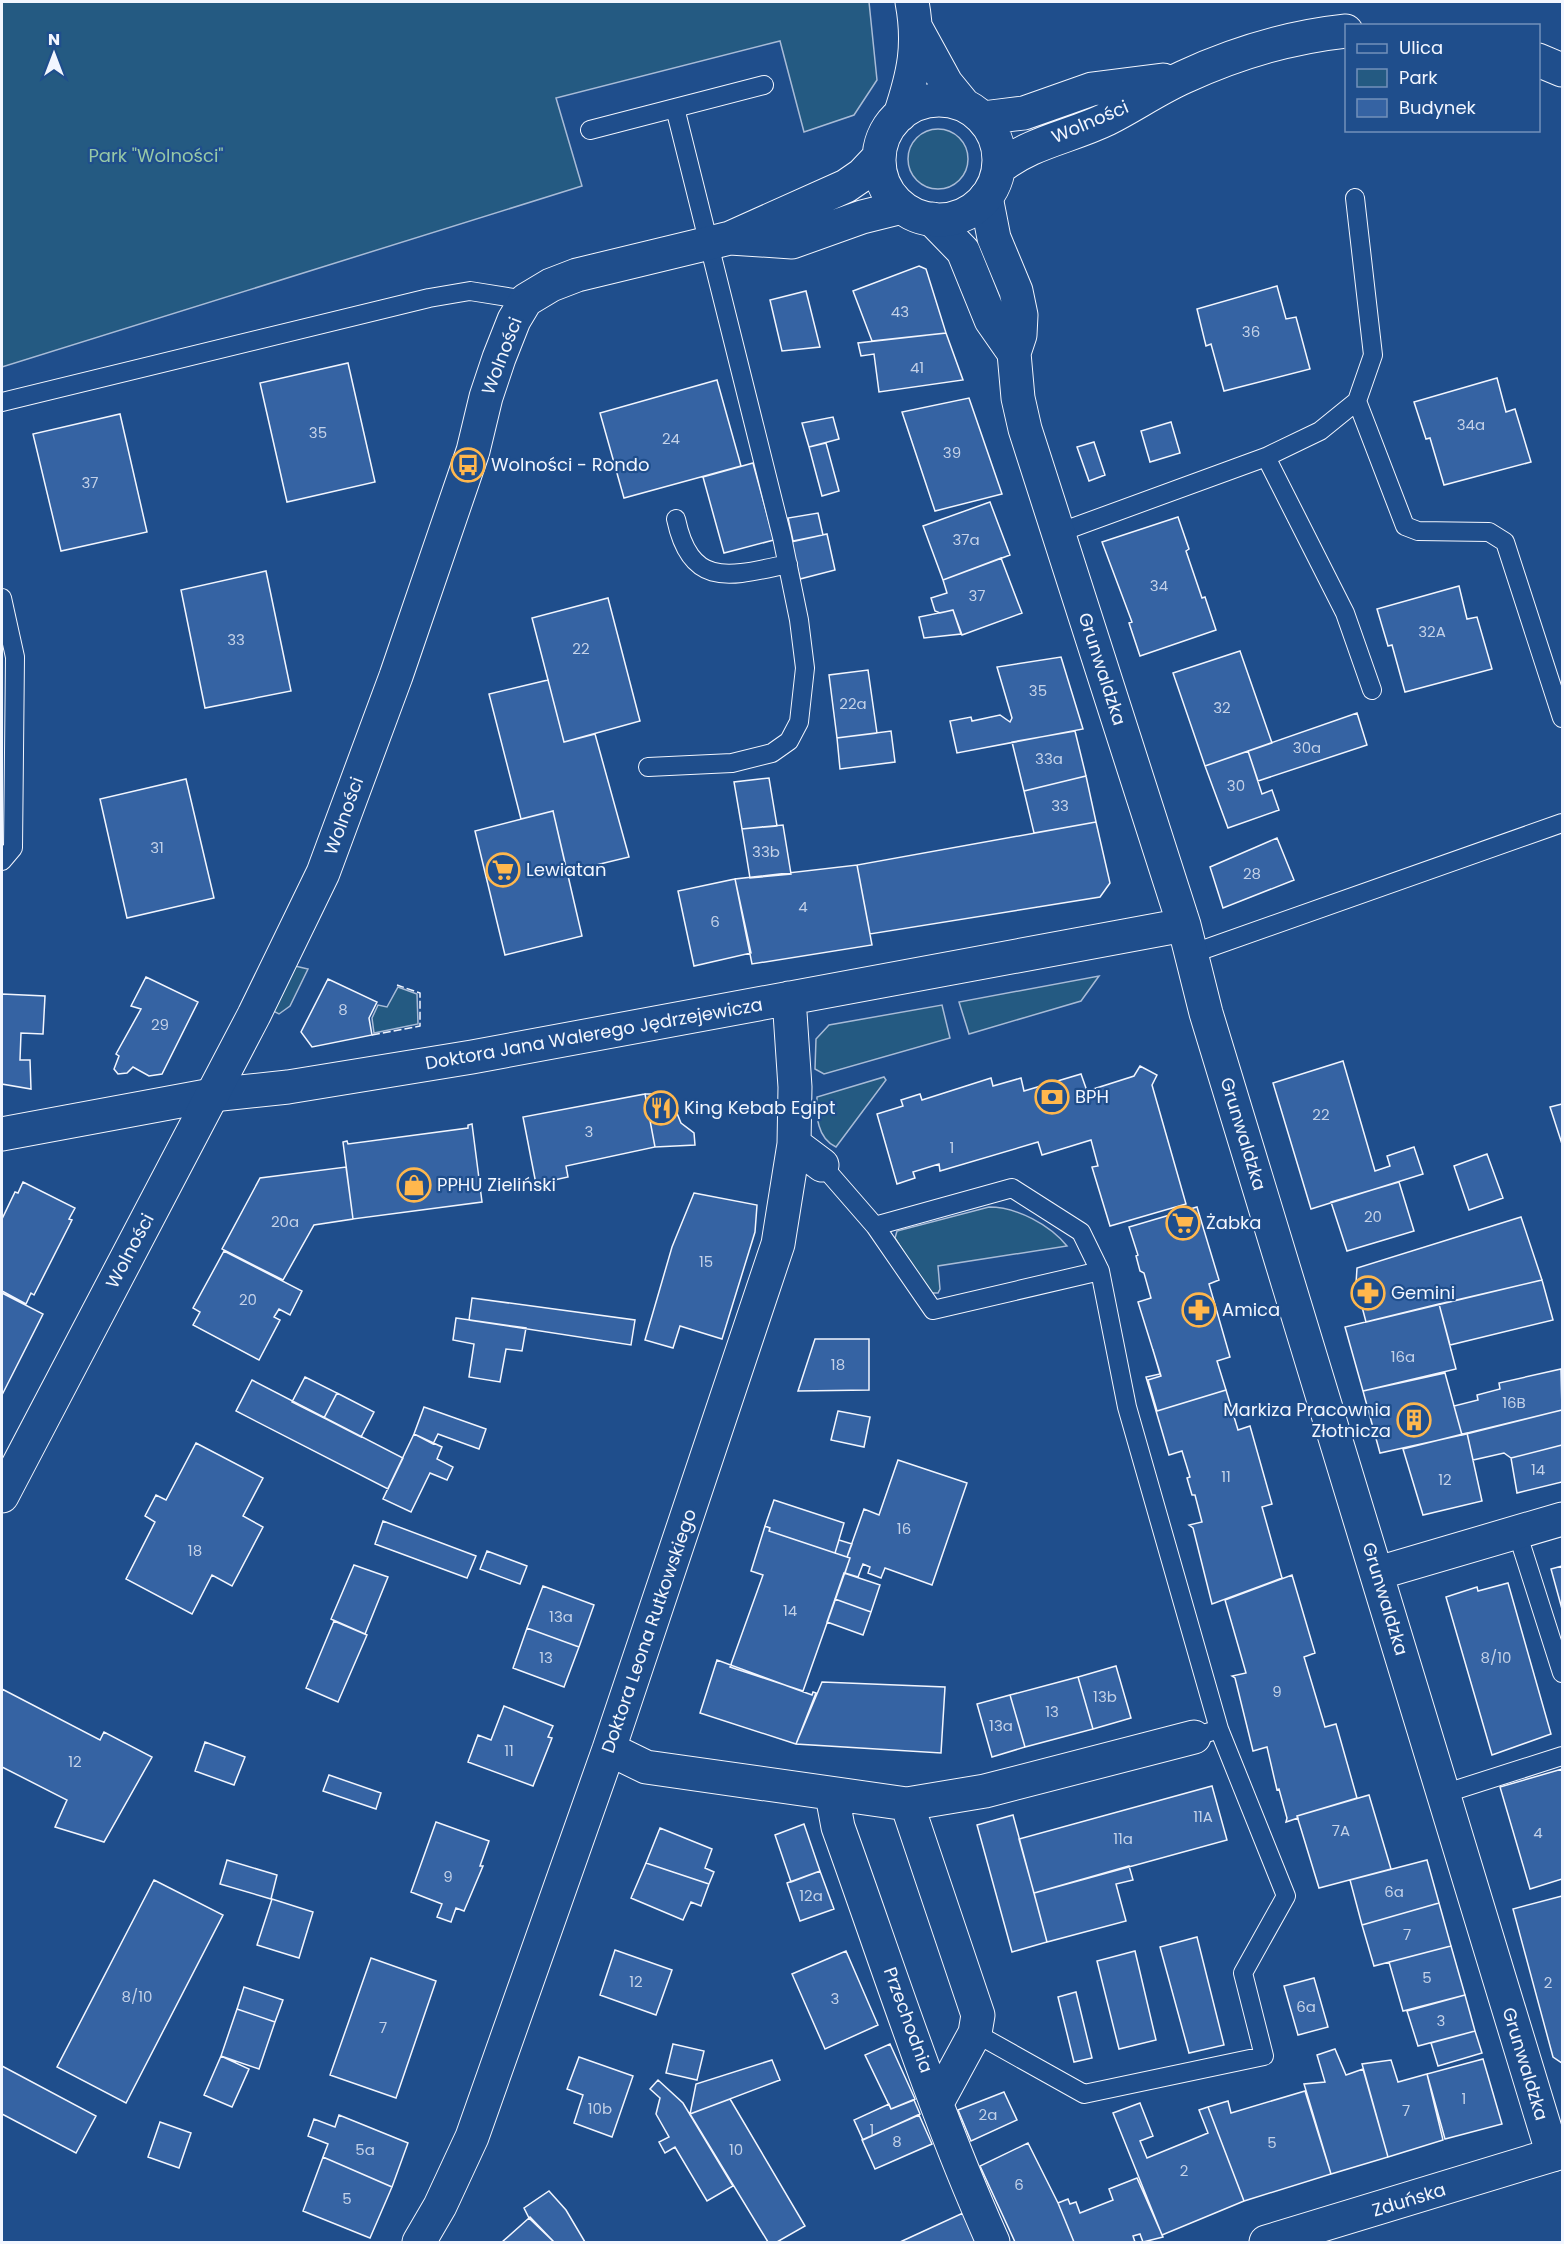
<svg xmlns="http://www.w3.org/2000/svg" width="1564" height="2244" font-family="Poppins,sans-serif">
<rect width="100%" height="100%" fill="#1f4e8c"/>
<path fill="#245a82" stroke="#a8bbd7" stroke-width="1.5" d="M2 2H869L877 80 854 115 804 132 780 41 556 98 582 186 2 367Z
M908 159a30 30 0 1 1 60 0a30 30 0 1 1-60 0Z
M295 966 308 969 290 1006 279 1014 269 1009Z
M1099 976 1081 1001 969 1034 959 1002Z
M398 987 417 994 418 1024 374 1033 372 1018 378 1005 387 1007Z
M942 1005 950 1038 824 1074 815 1069 816 1039 829 1025Z
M884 1077 886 1080 836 1147C817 1138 816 1116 817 1097Z
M989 1207C1017 1207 1050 1225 1067 1246L938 1266 940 1289 938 1293H929L895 1238 897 1231Z"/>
<path fill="#3563a3" stroke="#f2f6ff" stroke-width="1.5" d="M919 266 926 269 946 333 872 341 853 291Z
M1277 286 1286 319 1296 317 1310 369 1224 391 1211 344 1206 346 1197 309Z
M806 291 820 347 782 351 770 300Z
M946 333 963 380 879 392 874 354 861 356 858 343Z
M348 363 375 482 287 502 260 383Z
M1497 378 1506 412 1515 409 1531 462 1444 485 1430 438 1426 439 1414 402Z
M717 380 741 466 624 498 600 413Z
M969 398 1002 494 935 511 902 412Z
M120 414 147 532 61 551 33 434Z
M833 417 839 439 809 447 802 423Z
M1171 422 1180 453 1150 462 1141 431Z
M1094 442 1105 475 1089 481 1077 447Z
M826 443 839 491 822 496 809 447Z
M753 463 774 540 724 553 703 477Z
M990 502 1010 555 943 580 923 526Z
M818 513 823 535 793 541 788 518Z
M1178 517 1189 549 1186 551 1202 598 1205 597 1216 630 1140 656 1129 623 1132 622 1102 542Z
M827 534 835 570 800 579 791 542Z
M1001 558 1022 613 962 635 953 610 940 613 935 611 931 598 947 593 943 580Z
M266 571 291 691 205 708 181 590Z
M1459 586 1467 619 1477 617 1492 669 1405 692 1392 645 1388 646 1377 609Z
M608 598 640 721 564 742 532 618Z
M953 610 961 634 924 638 919 617Z
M1240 651 1272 743 1205 766 1173 673Z
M1061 657 1083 729 957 753 950 721 971 717 972 721 1000 715 1010 722 1012 718 997 667Z
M868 670 877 733 837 738 829 675Z
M548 680 564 742 595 734 629 857 567 872 553 811 521 819 489 694Z
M1357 713 1367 745 1258 781 1248 751Z
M891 731 895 762 840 769 837 738Z
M1075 731 1086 776 1024 791 1012 742Z
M1248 751 1262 794 1272 790 1279 810 1228 828 1205 766Z
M1086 776 1096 822 1034 833 1024 791Z
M769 778 777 826 742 829 734 782Z
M186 779 214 898 127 918 100 799Z
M553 811 582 936 505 955 475 831Z
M1096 822 1110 883 1100 897 870 934 857 865Z
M783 825 791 874 750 878 742 829Z
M1277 838 1294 880 1223 908 1210 867Z
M857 865 872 945 752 964 735 879Z
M735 879 751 953 694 966 678 891Z
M146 977 198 1002 162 1074 149 1076 133 1067 127 1073 118 1074 114 1069 119 1056 116 1054 141 1009 131 1006Z
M328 979 377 1002 369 1018 372 1035 312 1047 301 1032Z
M2 994 45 996 43 1034 21 1033 20 1060H30L31 1089 2 1084Z
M1343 1061 1375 1171 1390 1166 1387 1156 1414 1147 1423 1174 1311 1209 1273 1083Z
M1140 1066 1157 1075 1152 1085 1186 1204 1110 1226 1092 1167 1098 1166 1091 1140 1042 1155 1038 1142 940 1171 939 1164 913 1172 915 1178 897 1184 877 1114 903 1106 901 1100 920 1094 922 1100 991 1078 993 1086 1021 1078 1024 1091 1081 1074 1087 1091 1134 1076Z
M645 1094 655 1147 566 1166 568 1177 536 1184 523 1117Z
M645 1094H669L681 1123 694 1133 695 1145 655 1147Z
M1562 1104V1144L1550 1107Z
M472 1124 482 1202 353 1219 343 1142 347 1141 348 1144 468 1128V1125Z
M1487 1154 1503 1198 1469 1210 1454 1166Z
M346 1167 353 1219 314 1225 283 1280 222 1249 260 1178Z
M23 1182 75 1208 69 1219 72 1220 34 1295 31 1293 26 1304 2 1291V1219L15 1192 18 1193Z
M1399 1182 1414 1231 1347 1251 1331 1202Z
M694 1193 757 1205 755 1232 722 1339 680 1326 673 1348 645 1340 672 1247Z
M1197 1207 1219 1280 1209 1284 1230 1357 1217 1361 1226 1390 1157 1411 1148 1380 1161 1376 1138 1302 1151 1298 1144 1273 1140 1271 1136 1256 1138 1255 1129 1227Z
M1521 1217 1542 1280 1366 1322 1356 1284 1357 1268Z
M224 1251 302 1291 290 1315 279 1309 274 1317 280 1320 259 1360 193 1325 200 1312 193 1308Z
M1542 1280 1553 1320 1450 1345 1439 1304Z
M2 1293 43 1314 2 1395Z
M472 1298 635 1320 631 1345 469 1320Z
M1439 1304 1456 1369 1363 1391 1345 1327Z
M456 1318 526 1328 522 1351 506 1349 500 1382 469 1377 474 1344 453 1340Z
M815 1339H869V1390L798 1391Z
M1153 1350 1161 1376 1148 1380 1157 1411 1226 1390 1238 1430 1250 1426 1272 1504 1262 1507 1282 1578 1212 1604 1193 1528 1189 1525 1202 1522 1195 1495H1192L1187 1478 1190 1477 1182 1451 1169 1455 1146 1377 1160 1374Z
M1561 1369 1562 1410 1462 1435 1454 1406 1478 1400 1477 1395 1500 1389 1499 1383Z
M1445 1373 1462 1435 1380 1453 1363 1391Z
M305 1377 337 1393 324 1418 292 1402Z
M252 1380 403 1458 388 1489 236 1411Z
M337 1393 374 1412 361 1437 324 1418Z
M424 1407 486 1429 479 1449 438 1434 433 1444 414 1434Z
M1562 1410V1445L1511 1458 1504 1453 1473 1460 1467 1433Z
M838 1411 870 1417 864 1447 831 1440Z
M1467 1433 1482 1501 1423 1515 1403 1449Z
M414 1434 442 1447 437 1459 453 1467 447 1480 430 1473 411 1512 383 1499Z
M196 1443 263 1478 243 1516 263 1527 232 1586 212 1575 192 1614 126 1579 155 1522 145 1516 156 1495 166 1500Z
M1562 1445V1482L1517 1493 1511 1458Z
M898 1460 967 1483 932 1585 885 1568 881 1578 868 1573 870 1567 863 1564 858 1577 845 1573 850 1558 847 1557 864 1509 879 1515Z
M774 1500 844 1523 835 1553 769 1531 770 1528 765 1526Z
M383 1521 476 1556 467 1578 375 1544Z
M765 1526 770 1528 769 1531 850 1558 803 1691 730 1667 763 1575 751 1571Z
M839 1540 852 1544 847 1557 835 1553Z
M487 1551 527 1566 520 1584 480 1569Z
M354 1565 388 1577 365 1634 331 1619Z
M1562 1566V1609L1551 1569Z
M844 1573 880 1585 871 1612 835 1599Z
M1292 1575 1315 1653 1304 1657 1325 1727 1336 1724 1357 1798 1297 1816 1298 1818 1286 1822 1287 1818 1279 1789 1277 1790 1267 1747 1253 1751 1235 1678 1232 1676 1246 1673 1225 1600Z
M1508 1583 1551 1734 1492 1755 1446 1597 1477 1587 1478 1591Z
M543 1586 594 1605 579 1647 527 1628Z
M835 1599 871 1612 863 1635 827 1622Z
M334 1621 367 1635 338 1702 306 1688Z
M527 1628 579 1647 564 1687 513 1668Z
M717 1660 812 1695 813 1692 816 1693 796 1744 700 1713Z
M1116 1666 1131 1718 1093 1729 1078 1677Z
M1078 1677 1093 1729 1025 1747 1010 1695Z
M822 1682 945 1687 941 1753 796 1744Z
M2 1689 100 1740 104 1732 152 1757 104 1842 55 1827 67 1800 2 1767Z
M1010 1695 1025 1747 992 1757 977 1704Z
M504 1706 553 1726 548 1737 552 1738 533 1786 468 1762 478 1735 491 1740Z
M205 1742 245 1757 234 1785 195 1771Z
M1562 1769V1879L1530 1889 1500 1787Z
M329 1775 381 1793 376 1809 323 1791Z
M1212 1786 1227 1840 1034 1893 1019 1839Z
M1369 1795 1391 1869 1319 1888 1297 1816Z
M1013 1815 1047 1942 1012 1952 977 1825Z
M436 1822 489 1841 480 1866H483L464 1911 456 1908 451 1922 437 1917 442 1904 411 1892Z
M804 1824 820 1871 791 1882 775 1835Z
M660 1828 712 1849 705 1868 714 1872 709 1884 646 1863Z
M227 1860 277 1875 271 1899 220 1884Z
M1427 1860 1439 1903 1362 1925 1350 1880Z
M646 1863 709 1884 701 1906 691 1902 683 1920 631 1898Z
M1129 1866 1133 1880 1116 1884 1126 1921 1047 1942 1034 1893Z
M820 1871 834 1909 800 1921 787 1883Z
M154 1880 223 1915 126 2103 57 2067Z
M1562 1896V2063L1553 2057 1513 1909Z
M272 1899 313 1912 299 1958 257 1945Z
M1439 1903 1451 1946 1374 1966 1362 1925Z
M1197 1937 1224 2045 1189 2053 1160 1947Z
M1451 1946 1465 1995 1403 2011 1389 1962Z
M615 1950 672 1970 656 2015 600 1995Z
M846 1951 878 2025 825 2049 792 1974Z
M1135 1951 1156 2040 1119 2049 1097 1961Z
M371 1958 436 1981 396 2098 330 2075Z
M1314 1978 1328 2027 1298 2035 1284 1986Z
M244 1987 283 2000 275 2022 237 2009Z
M1076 1992 1092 2058 1074 2062 1058 1997Z
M1465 1995 1475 2031 1418 2046 1407 2011Z
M237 2009 275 2022 259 2069 221 2056Z
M1475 2031 1482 2053 1438 2066 1431 2043Z
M673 2044 704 2051 697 2080 666 2073Z
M890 2044 915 2099 891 2109 865 2055Z
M1335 2049 1346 2075 1363 2069 1388 2157 1331 2174 1304 2084 1325 2082 1317 2055Z
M221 2056 249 2069 232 2107 204 2095Z
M579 2057 633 2076 612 2137 574 2123 583 2095 567 2089Z
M1483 2059 1502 2124 1445 2139 1427 2074Z
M772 2060 780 2080 690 2114 696 2084Z
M1391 2060 1398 2082 1427 2074 1443 2140 1388 2157 1362 2064Z
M2 2066 96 2116 76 2153 2 2114Z
M658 2080 683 2103 733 2186 707 2201 675 2147 665 2153 659 2142 669 2137 656 2114 660 2098 650 2089Z
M1305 2091 1331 2174 1244 2201 1208 2107 1228 2101 1231 2113Z
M1004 2092 1017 2120 971 2141 958 2110Z
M730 2099 805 2226 777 2242H768L690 2114Z
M914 2100 920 2114 863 2140 854 2120 889 2104 891 2109Z
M1140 2103 1153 2136 1140 2141 1147 2158 1208 2133 1199 2110 1208 2107 1244 2201 1162 2235 1113 2113Z
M339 2115 408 2143 392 2187 323 2157 328 2144 308 2136 314 2119 335 2127Z
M919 2115 932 2144 875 2169 862 2140Z
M160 2122 191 2133 179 2168 148 2157Z
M1028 2143 1058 2203 1074 2242H1015L980 2166Z
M323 2157 392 2187 370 2238 303 2211Z
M1137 2178 1163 2237 1143 2242 1140 2234 1133 2236 1135 2242H1074L1058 2203 1068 2199 1070 2204 1076 2202 1080 2213 1113 2200 1109 2189Z
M549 2191 566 2210 585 2242H554L529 2218 524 2208Z
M963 2213 976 2242H900Z
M530 2217 554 2242H502L529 2218Z"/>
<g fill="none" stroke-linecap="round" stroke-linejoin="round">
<g stroke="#f2f6ff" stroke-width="20">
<path id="service" d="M590 130 764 85
M1357 401 1405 526 1418 531 1489 532 1505 542 1562 718
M2 402 429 298 470 291 526 300
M1266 457 1345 613 1372 690
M676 519C691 590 731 576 788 564
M1058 533 1266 457 1320 431 1357 401 1373 355 1355 198
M2 598 15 657 13 848 2 861
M648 767 732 763 772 753 789 741 799 722 805 668 799 620 782 537 675 108
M1191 954 1562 823
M822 1165 875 1226 933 1310 1100 1271 1127 1407 1219 1729 1194 1737
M875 1226 1012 1188 1081 1232 1100 1271
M1517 1532 1562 1673
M1443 1794 1562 1756
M975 2033 1084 2094 1264 2056 1243 1973 1286 1896 1219 1729"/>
</g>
<g stroke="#f2f6ff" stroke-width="35">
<path id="minor" d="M986 197 994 238 1016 291 1021 315 1020 335 1014 353 1018 398 1025 429 1184 925 1206 1013 1553 2155
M932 219 963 251 991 320 1014 353
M2 1134 212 1095 288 1087 472 1057 1184 925
M794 1144 822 1165
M1378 1573 1562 1519
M609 1749 646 1767 907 1804 985 1791 1194 1737
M832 1795 838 1827C888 1966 933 2108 993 2242
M907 1804 978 2015 975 2033 937 2103
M419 2242 440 2206 472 2137 609 1749 778 1244 794 1144 795 1087 789 998
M1266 2242 1562 2152"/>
</g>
<g stroke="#f2f6ff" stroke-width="35">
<path id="tertiary" d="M917 30 946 83 964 105
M1538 60 1562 70
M879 160a60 60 0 1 1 120 0a60 60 0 1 1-120 0Z
M900 115C914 73 920 45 912 2
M983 118 1024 113 1092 89 1163 80
M999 168C1031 142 1070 137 1107 119 1133 106 1157 89 1184 77 1236 53 1290 37 1346 31
M730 238 792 242 862 217 902 207
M2 1496 254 1015 323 873 396 676 473 451 486 397 499 358 514 320 526 300 551 285 577 275 730 238 846 186 862 175 879 157"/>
</g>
<use href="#service" stroke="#1f4e8c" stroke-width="18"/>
<use href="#minor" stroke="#1f4e8c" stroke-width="33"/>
<use href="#tertiary" stroke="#1f4e8c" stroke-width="33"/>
<path stroke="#f2f6ff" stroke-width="1.5" stroke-dasharray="8 3" stroke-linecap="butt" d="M372 1035 420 1026V993L397 985"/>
</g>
<defs>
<g id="bus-ring" transform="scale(1.725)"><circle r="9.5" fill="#1f4e8c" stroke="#ffb74d" stroke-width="1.5"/><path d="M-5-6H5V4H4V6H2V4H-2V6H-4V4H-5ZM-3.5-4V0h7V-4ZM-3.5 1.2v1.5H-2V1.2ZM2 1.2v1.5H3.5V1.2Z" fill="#ffb74d"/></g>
<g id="supermarket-ring" transform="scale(1.725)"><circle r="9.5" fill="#1f4e8c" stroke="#ffb74d" stroke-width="1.5"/><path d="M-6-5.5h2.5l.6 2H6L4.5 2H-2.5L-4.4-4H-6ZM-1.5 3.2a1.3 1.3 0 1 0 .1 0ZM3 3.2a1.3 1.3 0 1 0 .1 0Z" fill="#ffb74d"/></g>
<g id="bank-ring" transform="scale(1.725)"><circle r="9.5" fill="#1f4e8c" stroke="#ffb74d" stroke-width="1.5"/><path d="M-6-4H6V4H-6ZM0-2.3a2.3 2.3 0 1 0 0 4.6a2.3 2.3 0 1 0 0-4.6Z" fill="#ffb74d"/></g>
<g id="restaurant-ring" transform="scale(1.725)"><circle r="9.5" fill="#1f4e8c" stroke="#ffb74d" stroke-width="1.5"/><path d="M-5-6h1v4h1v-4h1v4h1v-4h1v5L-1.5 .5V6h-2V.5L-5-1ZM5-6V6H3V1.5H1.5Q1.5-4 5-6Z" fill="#ffb74d"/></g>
<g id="shop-ring" transform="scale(1.725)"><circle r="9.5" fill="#1f4e8c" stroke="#ffb74d" stroke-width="1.5"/><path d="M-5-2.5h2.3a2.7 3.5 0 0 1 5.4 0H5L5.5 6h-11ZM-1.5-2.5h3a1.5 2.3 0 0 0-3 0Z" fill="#ffb74d"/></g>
<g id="pharmacy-ring" transform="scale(1.725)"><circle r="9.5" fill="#1f4e8c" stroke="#ffb74d" stroke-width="1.5"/><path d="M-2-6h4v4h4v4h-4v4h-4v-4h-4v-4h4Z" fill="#ffb74d"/></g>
<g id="building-ring" transform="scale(1.725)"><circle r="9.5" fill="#1f4e8c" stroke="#ffb74d" stroke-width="1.5"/><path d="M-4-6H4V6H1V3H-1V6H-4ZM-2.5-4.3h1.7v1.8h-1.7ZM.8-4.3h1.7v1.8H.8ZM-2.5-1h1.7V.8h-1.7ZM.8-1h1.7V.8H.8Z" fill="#ffb74d"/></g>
</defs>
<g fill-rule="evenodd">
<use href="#bus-ring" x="468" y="465"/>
<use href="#supermarket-ring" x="503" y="870"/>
<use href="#bank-ring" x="1052" y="1097"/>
<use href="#restaurant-ring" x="661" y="1108"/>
<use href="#shop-ring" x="414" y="1185"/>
<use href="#supermarket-ring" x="1183" y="1223"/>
<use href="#pharmacy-ring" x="1368" y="1293"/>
<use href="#pharmacy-ring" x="1199" y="1310"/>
<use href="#building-ring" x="1414" y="1420"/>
</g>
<g text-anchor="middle" stroke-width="4.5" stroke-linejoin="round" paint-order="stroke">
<g font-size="15" fill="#c3d1e8">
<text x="900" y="317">43</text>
<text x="1251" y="337">36</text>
<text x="917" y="373">41</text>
<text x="1471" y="430">34a</text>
<text x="318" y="438">35</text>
<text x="671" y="444">24</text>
<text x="952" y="458">39</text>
<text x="90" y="488">37</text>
<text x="966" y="545">37a</text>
<text x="1159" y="591">34</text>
<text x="977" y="601">37</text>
<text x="1432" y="637">32A</text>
<text x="236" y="645">33</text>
<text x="581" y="654">22</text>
<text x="1038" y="696">35</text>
<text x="853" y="709">22a</text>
<text x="1222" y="713">32</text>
<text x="1307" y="753">30a</text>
<text x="1049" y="764">33a</text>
<text x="1236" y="791">30</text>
<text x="1060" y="811">33</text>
<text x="157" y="853">31</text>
<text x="766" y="857">33b</text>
<text x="1252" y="879">28</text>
<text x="803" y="912">4</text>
<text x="715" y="927">6</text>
<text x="343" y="1015">8</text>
<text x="160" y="1030">29</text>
<text x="1321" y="1120">22</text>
<text x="589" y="1137">3</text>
<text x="952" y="1153">1</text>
<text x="1373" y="1222">20</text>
<text x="285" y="1227">20a</text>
<text x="706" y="1267">15</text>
<text x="248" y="1305">20</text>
<text x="1403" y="1362">16a</text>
<text x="838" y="1370">18</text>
<text x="1514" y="1408">16B</text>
<text x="1538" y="1475">14</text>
<text x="1226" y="1482">11</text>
<text x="1445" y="1485">12</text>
<text x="904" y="1534">16</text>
<text x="195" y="1556">18</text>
<text x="790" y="1616">14</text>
<text x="561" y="1622">13a</text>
<text x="546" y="1663">13</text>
<text x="1496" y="1663">8/10</text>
<text x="1277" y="1697">9</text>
<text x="1105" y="1702">13b</text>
<text x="1052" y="1717">13</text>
<text x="1001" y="1731">13a</text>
<text x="509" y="1756">11</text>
<text x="75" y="1767">12</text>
<text x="1203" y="1822">11A</text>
<text x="1341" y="1836">7A</text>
<text x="1538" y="1838">4</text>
<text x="1123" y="1844">11a</text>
<text x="448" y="1882">9</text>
<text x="1394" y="1897">6a</text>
<text x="811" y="1901">12a</text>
<text x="1407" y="1940">7</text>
<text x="1427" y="1983">5</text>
<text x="636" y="1987">12</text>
<text x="1548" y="1988">2</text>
<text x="137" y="2002">8/10</text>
<text x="835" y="2004">3</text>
<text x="1306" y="2012">6a</text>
<text x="1441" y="2026">3</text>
<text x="383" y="2033">7</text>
<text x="1464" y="2104">1</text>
<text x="600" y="2114">10b</text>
<text x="1406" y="2116">7</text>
<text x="988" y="2120">2a</text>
<text x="872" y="2135">1</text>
<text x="897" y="2147">8</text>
<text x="1272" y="2148">5</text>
<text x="365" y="2155">5a</text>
<text x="736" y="2155">10</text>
<text x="1184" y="2176">2</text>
<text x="1019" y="2190">6</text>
<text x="347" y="2204">5</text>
</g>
<g font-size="18" fill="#f2f6ff" stroke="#1f4e8c">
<text transform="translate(1090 122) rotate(-23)" y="6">Wolności</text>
<text transform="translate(502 356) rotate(-69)" y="6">Wolności</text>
<text transform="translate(1102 669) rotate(72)" y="6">Grunwaldzka</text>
<text transform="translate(344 816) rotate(-70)" y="6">Wolności</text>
<text transform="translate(594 1034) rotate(-10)" y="6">Doktora Jana Walerego Jędrzejewicza</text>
<text transform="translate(1243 1134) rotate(73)" y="6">Grunwaldzka</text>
<text transform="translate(130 1251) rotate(-62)" y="6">Wolności</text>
<text transform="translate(1385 1599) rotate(73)" y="6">Grunwaldzka</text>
<text transform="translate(649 1631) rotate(-71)" y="6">Doktora Leona Rutkowskiego</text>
<text transform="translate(908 2020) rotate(70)" y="6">Przechodnia</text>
<text transform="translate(1525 2064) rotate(73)" y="6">Grunwaldzka</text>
<text transform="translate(1409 2200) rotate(-17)" y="6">Zduńska</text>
</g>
<g font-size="18" fill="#97c8a6" stroke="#1f4e8c">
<text x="156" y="162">Park "Wolności"</text>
</g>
<g font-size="18" fill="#f2f6ff" stroke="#1f4e8c" text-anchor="start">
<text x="491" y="471">Wolności - Rondo</text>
<text x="526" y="876">Lewiatan</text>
<text x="1075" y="1103">BPH</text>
<text x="684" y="1114">King Kebab Egipt</text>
<text x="437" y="1191">PPHU Zieliński</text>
<text x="1206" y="1229">Żabka</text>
<text x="1391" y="1299">Gemini</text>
<text x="1222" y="1316">Amica</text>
<text x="1391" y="1416" text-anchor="end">Markiza Pracownia<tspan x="1391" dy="21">Złotnicza</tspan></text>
</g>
</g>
<rect width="1564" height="2244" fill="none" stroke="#f2f6ff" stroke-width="6"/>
<rect x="1345" y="24" width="195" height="108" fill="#1f4e8c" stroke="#7391ba" stroke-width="1.5"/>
<rect x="1357" y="44" width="30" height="9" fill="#1f4e8c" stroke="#7391ba" stroke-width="1.5"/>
<text x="1399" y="54" font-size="18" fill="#f2f6ff">Ulica</text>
<rect x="1357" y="69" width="30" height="18" fill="#245a82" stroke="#7391ba" stroke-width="1.5"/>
<text x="1399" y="84" font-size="18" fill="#f2f6ff">Park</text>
<rect x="1357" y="99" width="30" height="18" fill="#3563a3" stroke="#7391ba" stroke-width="1.5"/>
<text x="1399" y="114" font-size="18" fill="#f2f6ff">Budynek</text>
<g transform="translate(54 54)" stroke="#1f4e8c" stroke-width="4.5" paint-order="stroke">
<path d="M0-4.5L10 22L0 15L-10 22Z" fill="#f2f6ff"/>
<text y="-9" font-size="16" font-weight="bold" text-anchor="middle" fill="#f2f6ff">N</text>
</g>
</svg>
